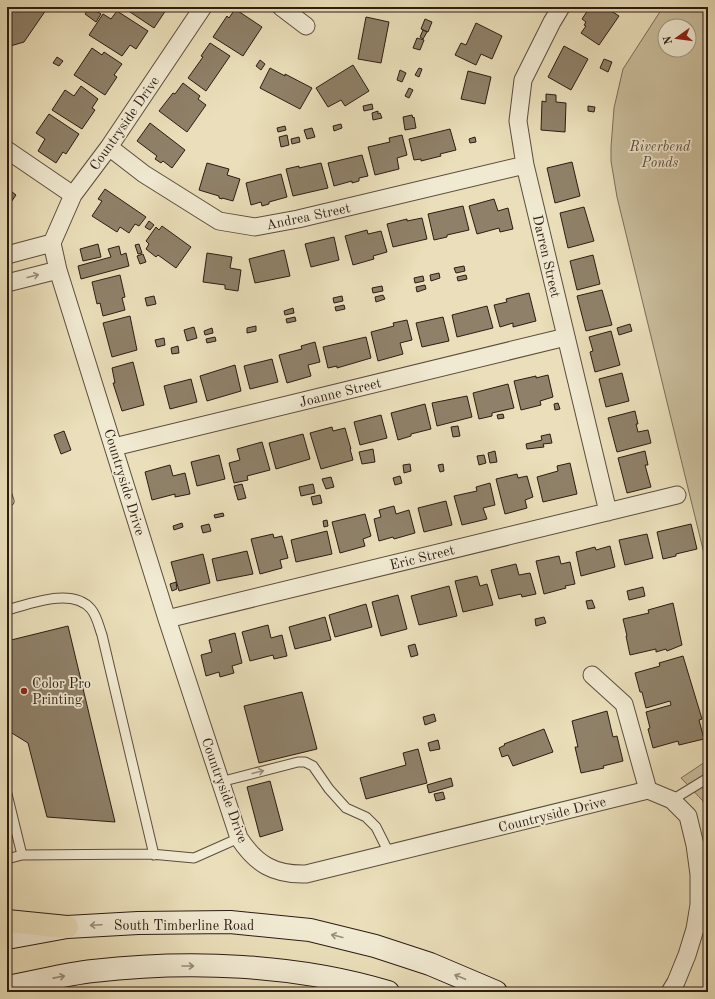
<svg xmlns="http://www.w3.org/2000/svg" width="715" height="999" font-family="'Old Standard TT',serif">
<rect width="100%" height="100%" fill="#eadfba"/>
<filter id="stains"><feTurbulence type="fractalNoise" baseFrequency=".005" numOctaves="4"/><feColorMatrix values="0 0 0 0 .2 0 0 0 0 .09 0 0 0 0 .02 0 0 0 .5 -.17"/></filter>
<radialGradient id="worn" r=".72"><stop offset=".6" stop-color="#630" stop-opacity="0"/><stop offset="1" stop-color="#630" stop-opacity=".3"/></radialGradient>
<path fill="#cabe9d" stroke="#7b6d58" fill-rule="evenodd" d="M663 7H708V570L617 197 611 161V147L614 108 623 69ZM665 26H689V50H665Z
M708 760V822L703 801 681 778Z"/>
<path fill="#8f8169" stroke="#2c1c12" d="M7 7H48L24 42 7 47Z
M90 7 101 14 96 22 85 14Z
M125 7H168L154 28 124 8Z
M359 7H368L364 12Z
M512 7H522L519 11Z
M590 7H605L619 16 599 45 581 33 586 26 584 25 586 22 582 19Z
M235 9 262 27 243 56 213 37 227 16 229 18Z
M117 11 148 31 136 49 130 45 122 56 89 35 103 14 111 19Z
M366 17 389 22 381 63 358 59Z
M425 19 432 22 428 32 421 29Z
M476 23 502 36 492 59 481 54 476 65 455 55 461 43 466 45Z
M423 30 427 32 423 39 420 37Z
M417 38 424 40 420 50 413 48Z
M210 43 230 56 206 91 188 78 203 57 201 56Z
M564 46 588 59 571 90 548 77Z
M92 48 102 55 104 52 122 64 114 75 117 77 105 95 74 75Z
M57 57 63 61 59 66 53 63Z
M604 59 612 62 608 72 600 68Z
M260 60 265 64 261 70 256 66Z
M353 65 369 91 345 106 341 100 328 107 316 88Z
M270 68 285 76V74L312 88 300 109 260 88Z
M419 68 422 69 419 77 415 75Z
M400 70 406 73 402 82 397 80Z
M468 71 491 77 485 104 461 99Z
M183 83 200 96 198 99 206 105 187 132 159 111 173 93 175 94Z
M81 86 98 99 92 108 95 110 82 129 52 110 65 90 74 96Z
M409 88 413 90 409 98 405 96Z
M546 94 556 95V102L566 103 565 132 541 130 542 101 546 102Z
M372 104 373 109 364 111 363 106Z
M588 106 595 107 594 112 588 111Z
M378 111V114L380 113 382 118 373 120 372 113Z
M49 114 79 134 66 154 63 152 56 163 38 151 45 139 36 133Z
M412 115 413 118 414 117 416 128 405 130 403 117Z
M150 123 185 150 172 168 163 161 161 163 155 159 157 156 137 141Z
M341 124 342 128 334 131 333 126Z
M285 126 286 130 278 132 277 128Z
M312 128 315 137 307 139 304 130Z
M450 129 456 150 440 154 441 156 421 161V159L414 160 409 139Z
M287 135 289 145 281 147 279 137Z
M402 135 407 155 397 158 399 169 375 175 368 147 390 142 389 138Z
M299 137 300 142 292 144 291 139Z
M475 137 476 142 470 143 469 139Z
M362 155 368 176 359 178V181L352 183V181L334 186 328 163Z
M572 162 580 196 555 203 547 168Z
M207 163 229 169 227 175 240 179 233 201 222 198V199L219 198V196L199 190Z
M321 163 328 188 293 196 286 169 299 166V168Z
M281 174 287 197 269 202V204L262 206 261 202 251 205 246 183Z
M7 188 16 195 9 205 7 203Z
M105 189 146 217 139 226 135 224 129 233 120 227 117 232 92 216 102 201 98 199Z
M494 199 498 211 508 208 513 229 500 232 499 228 477 234 469 206Z
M463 206 469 230 447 235V237L434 240 428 214Z
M584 207 594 241 568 248 560 213Z
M422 218 427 239 393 247 387 224 407 219V221Z
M149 221 154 225 150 230 145 227Z
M162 226 191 247 176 268 158 255 156 257 146 249 149 244 146 241 156 227 159 230Z
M367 230 368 234 381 231 387 252 373 256 374 259 353 265 345 236Z
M334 237 339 260 311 267 305 244Z
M98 244 101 257 83 261 80 249Z
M139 244 142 253 138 254 135 245Z
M119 246 121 255 126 253 129 266 81 279 78 266 111 257 108 249Z
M284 250 290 276 255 283 249 259Z
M207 253 232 257 230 268 241 270 238 291 225 289V285L203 282Z
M143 254 146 262 140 264 137 256Z
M593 255 600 284 577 290 570 261Z
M464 266 465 271 456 273 454 268Z
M439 273 440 278 431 281 430 275Z
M120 275 125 297 122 298 125 310 103 316 100 303 97 304 92 282Z
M466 275 467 279 458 281 457 277Z
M423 276 424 281 415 283 414 278Z
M425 285 426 289 417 292 416 287Z
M382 286 383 291 373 293 372 288Z
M602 290 612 325 586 331 577 296Z
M529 293 536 321 513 327V323L500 327 494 305 507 302 506 299Z
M383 295 385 299 376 302 375 297Z
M154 296 156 304 147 306 145 298Z
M342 296 343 301 334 303 333 298Z
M344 305 345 309 336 311 335 307Z
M487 306 493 328 457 337 452 315Z
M293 308 294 313 285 315 284 311Z
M130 316 137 350 112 357 103 323Z
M295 317 296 321 287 323 286 319Z
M443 317 449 341 422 347 416 323Z
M407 320 412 340 400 343 403 354 378 361 371 332 394 326 393 323Z
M630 324 632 331 619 335 617 328Z
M256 326V331L247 333V328Z
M194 327 197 338 187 341 184 330Z
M212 328 213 333 205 335 204 331Z
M611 331 620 365 595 372 590 352 593 351 589 337Z
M215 337 216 341 207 343 206 339Z
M366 337 371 358 337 368V366L328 368 323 347Z
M164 338 165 345 157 347 155 340Z
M315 342 320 362 308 365 311 376 287 383 279 355 302 349 301 346Z
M178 346 179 353 172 354 171 348Z
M272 359 278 382 250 389 244 366Z
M133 362 144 405 122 411 113 383H115L112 368Z
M235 365 241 391 207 401 200 376Z
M622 373 629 401 606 407 599 379Z
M548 375 553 397 540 401 541 405 521 410 514 381 536 376V378Z
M191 379 197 402 170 409 164 386Z
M508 384 514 408 492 413V416L479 419 473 393Z
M467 396 472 417 437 426 432 403Z
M558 403 560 409 555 410 554 404Z
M425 404 431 429 411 434V436L398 440 391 413Z
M635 411 638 424H636L638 432 648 430 651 443 617 452 608 418Z
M503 414 504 418 498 419 497 415Z
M381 415 387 438 360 445 354 422Z
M458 426 460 436 453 437 451 427Z
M332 427 333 431 345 428 351 449H350L353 460 321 469 310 433Z
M64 431 71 450 61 454 54 435Z
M303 434 310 459 276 469 269 443Z
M550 434 552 443 543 444 544 447 527 449 526 444 542 440 541 436Z
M262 442 270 470 247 476 248 480 234 483 229 463 240 460 237 449Z
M373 449 375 462 362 464 359 452Z
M495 451 497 462 490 463 488 453Z
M645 451 648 465H645L651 487 627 493 618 458Z
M219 455 225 479 197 486 191 462Z
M484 455 486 463 479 465 477 456Z
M570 463 577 494 543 502 537 477 558 471 557 466Z
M410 464 411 471 404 473 403 465Z
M443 464 444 471 440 472 438 465Z
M170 465 173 476 185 473 190 494 175 497V494L152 500 145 472Z
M517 474 518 478 527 476 533 497 525 500 527 508 505 514 496 479Z
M400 476 402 483 395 485 393 478Z
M331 477 334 487 326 489 322 479Z
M490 483 495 505 483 508 487 519 462 525 454 496 477 491 476 487Z
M242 484 246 498 238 500 234 486Z
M313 484 315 493 301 496 299 487Z
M320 495 322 503 313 505 311 497Z
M446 501 452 525 424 532 418 508Z
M394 506 396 514 409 510 415 533 394 539 393 537 379 541 374 519 381 517 379 510Z
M223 513 224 516 215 518 214 515Z
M365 514 371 536 363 539 365 546 340 553 332 522Z
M327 520 328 526 324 527 323 521Z
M182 523 183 527 174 530 173 526Z
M209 524 211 531 203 533 201 526Z
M691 524 697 549 676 554V556L663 559 657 532Z
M327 531 332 554 296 562 291 540Z
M273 534 274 538 282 536 288 558 280 560 282 568 260 574 251 539Z
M647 534 653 558 625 565 619 540Z
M610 546 615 567 581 576 576 552 595 547 596 550Z
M247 551 253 574 217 581 212 559Z
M203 554 210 583 179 591 171 562Z
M559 556 561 564 570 562 575 584 565 586 566 588 544 594 536 561Z
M516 564 519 575 530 573 536 594 522 597 521 594 499 599 491 570Z
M477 576 480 586 487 584 493 605 463 612 455 581Z
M176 582 177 589 172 591 170 584Z
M449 586 457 616 419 625 411 596Z
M643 587 645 596 629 600 627 591Z
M398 595 407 629 381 636 372 602Z
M592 600 595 608 588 609 586 601Z
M673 603 682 645 667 651 666 649 656 652V649L630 655 626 636H627L623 619 649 613 648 610Z
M366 604 372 627 335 637 329 615Z
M325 617 331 640 295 649 289 627Z
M544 617 546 623 536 626 535 619Z
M268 625 271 638 282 635 287 656 274 659 273 655 250 661 242 632Z
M68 626 115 822 47 817 28 743 7 730V641Z
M235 633 242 663 232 666 234 673 220 677 219 672 206 676 201 655 212 652 209 640Z
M415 644 418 655 411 657 408 646Z
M683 656 702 719 699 720 704 739 679 745 678 741 653 748 648 729 650 728 646 712 671 705 670 701 646 708 642 692H640L635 673 660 666 659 663Z
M302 692 317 749 259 763 244 706Z
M607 711 613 737 617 736 623 761 603 766 604 768 581 773 575 747H578L572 721Z
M434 714 436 721 425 725 423 717Z
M544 729 553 752 513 766 508 755 502 757 499 748 505 745 504 744Z
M438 740 440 749 430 751 428 743Z
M418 749 427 783 366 799 360 778 406 765 403 753Z
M451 778 453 786 429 793 427 785Z
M270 781 283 830 260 837 247 787Z
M443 792 445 799 436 801 434 794Z"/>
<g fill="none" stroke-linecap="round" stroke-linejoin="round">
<g stroke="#5c4d3c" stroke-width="11">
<path id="service" d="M7 495 9 501 7 502
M7 610C30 604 72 587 91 609 97 616 99 627 102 635L154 855
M220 782 298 762H305L313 766 329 789 346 808 366 817 376 827 389 853
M7 794 22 855
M672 800 708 778
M7 859 22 855 151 854 194 858 239 838"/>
</g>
<g stroke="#5c4d3c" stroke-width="19">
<path id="minor" d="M203 7 109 147 73 195 52 243 58 270 167 619 239 838C256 864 274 875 306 874L648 790 672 800 688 816 695 845 699 874V905L695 929 687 955 676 982 670 992
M281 7 306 26
M561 7 552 22 523 80 518 121 525 165 608 512
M109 147 144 174 219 221 255 227 298 219 525 165
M7 150 73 195
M7 255 52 243
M7 283 58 270
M114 447 566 337
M167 619 677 495
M592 675 624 704 648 790"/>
</g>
<g stroke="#2c1c12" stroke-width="24">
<path id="secondary" d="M7 938 67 927 138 923 230 922 310 930 375 946 430 964 496 992
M7 987C36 982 65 974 93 971 190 960 295 964 388 992"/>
</g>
<g stroke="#2c1c12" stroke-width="24">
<path id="trunk" d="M7 921 67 927"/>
</g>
<use href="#service" stroke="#f1ead2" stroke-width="9"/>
<use href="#minor" stroke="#f1ead2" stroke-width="17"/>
<use href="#secondary" stroke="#f1ead2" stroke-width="22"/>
<use href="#trunk" stroke="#eadfba" stroke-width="22"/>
</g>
<defs><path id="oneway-shaft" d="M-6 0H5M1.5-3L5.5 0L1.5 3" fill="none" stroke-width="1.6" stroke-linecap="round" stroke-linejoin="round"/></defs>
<g stroke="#988d7c">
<use href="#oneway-shaft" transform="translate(33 276) rotate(-14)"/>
<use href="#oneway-shaft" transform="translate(258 772) rotate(-14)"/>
<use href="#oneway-shaft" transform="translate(96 925) rotate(177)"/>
<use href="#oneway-shaft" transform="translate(337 936) rotate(-166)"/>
<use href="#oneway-shaft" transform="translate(188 966)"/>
<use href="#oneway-shaft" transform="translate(59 977) rotate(-11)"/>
<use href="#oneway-shaft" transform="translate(460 977) rotate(-157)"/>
</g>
<circle fill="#8f2418" stroke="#f1ead2" stroke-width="1.5" cx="24" cy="691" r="4"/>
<g text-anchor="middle" stroke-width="3.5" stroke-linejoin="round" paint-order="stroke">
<g font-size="14" fill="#2c1c12" stroke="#f1ead2">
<text transform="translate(124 123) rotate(-55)" y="5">Countryside Drive</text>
<text transform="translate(308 216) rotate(-12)" y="5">Andrea Street</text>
<text transform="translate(547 256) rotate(77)" y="5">Darren Street</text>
<text transform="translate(340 392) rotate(-14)" y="5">Joanne Street</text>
<text transform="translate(125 482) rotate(73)" y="5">Countryside Drive</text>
<text transform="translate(422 557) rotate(-14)" y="5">Eric Street</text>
<text transform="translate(225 790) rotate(70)" y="5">Countryside Drive</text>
<text transform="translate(552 814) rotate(-14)" y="5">Countryside Drive</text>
<text x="184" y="930">South Timberline Road</text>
</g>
<g font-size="14" font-style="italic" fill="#5b4d3c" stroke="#f1ead2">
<text x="660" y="151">Riverbend<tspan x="660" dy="16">Ponds</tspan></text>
</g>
<g font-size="14" fill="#2c1c12" stroke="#f1ead2" text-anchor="start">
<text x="32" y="688">Color Pro<tspan x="32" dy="16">Printing</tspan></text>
</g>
</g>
<rect width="715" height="999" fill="none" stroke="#eadfba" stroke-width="24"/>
<rect x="8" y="8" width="699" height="983" fill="none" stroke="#2c1c12" stroke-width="2"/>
<rect x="12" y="12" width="691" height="975" fill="none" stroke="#2c1c12"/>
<g transform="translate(677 38) rotate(256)"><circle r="19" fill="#f1ead2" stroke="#a29885"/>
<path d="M0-3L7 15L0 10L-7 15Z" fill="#8f2418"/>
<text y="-6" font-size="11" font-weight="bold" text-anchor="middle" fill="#2c1c12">N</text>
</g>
<rect width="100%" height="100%" filter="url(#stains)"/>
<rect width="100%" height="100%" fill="url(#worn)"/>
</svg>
